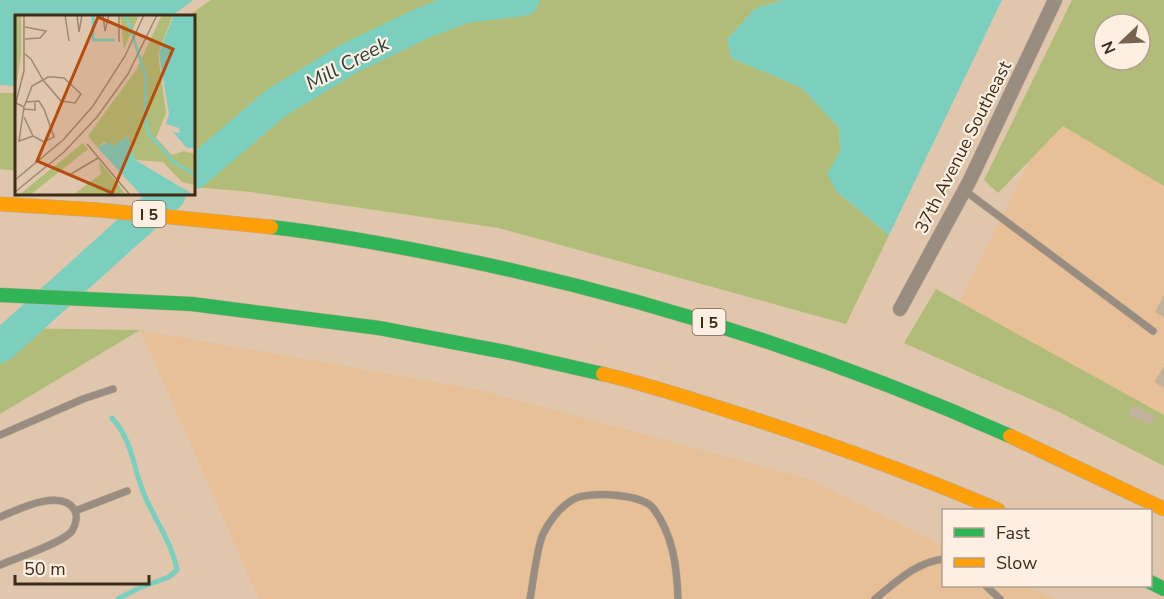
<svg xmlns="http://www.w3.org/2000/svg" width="1164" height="599" font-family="'Nunito Sans',sans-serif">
<rect width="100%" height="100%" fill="#dfc6ad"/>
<path fill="#e8c098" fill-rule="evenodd" d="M1109 0H1164V425L957 307ZM1104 24H1140V60H1104Z
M140 330 480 390 809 479 943 545 944 586H1028L1055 599H259Z"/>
<path fill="#b0bc77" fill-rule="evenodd" d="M211 0H784L756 8 727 39 731 58 802 88 839 128 840 152 837 192 889 235 846 324 499 228 251 192 194 187V16H188Z
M1072 0H1164V186L1063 126 998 193 984 180ZM1104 24H1140V60H1104Z
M0 93H16V171L0 169Z
M936 289 1164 415V466L1059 412 904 343Z
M0 328 140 330 0 414Z"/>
<path fill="#7ccebf" d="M0 0H193L172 16H16V86L0 85Z
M784 0H1002L889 235 837 192 827 174 840 152 839 128 802 88 731 58 727 39 756 8Z"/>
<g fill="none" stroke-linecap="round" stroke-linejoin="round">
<path stroke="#7ccebf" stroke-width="5" d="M112 418C134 443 132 466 144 494 154 519 172 542 177 570L169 577 139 588 118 599"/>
<path stroke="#7ccebf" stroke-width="32" d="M194 173 276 103 350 58 423 23 464 7 523 0
M0 347 170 194"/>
</g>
<path fill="#c2b29c" d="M1164 295V317L1155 312Z
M1164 366V388L1154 382Z
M1133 405 1155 416 1151 425 1128 415Z"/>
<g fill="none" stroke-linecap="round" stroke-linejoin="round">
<g stroke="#bba793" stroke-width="8">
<path id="lane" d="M964 190 1153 331
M0 435 83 399 113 389
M75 511 127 491
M0 517C17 510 60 488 74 509 78 515 76 524 72 531 63 543 16 558 0 565
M986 586 1000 599
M530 599C533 584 537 544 544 532 551 519 561 506 574 499 590 491 642 494 653 508 673 534 677 567 678 599
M875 599C896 582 916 562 944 559"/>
</g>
<g stroke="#bba793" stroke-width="15">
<path id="street" d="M900 309 970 180 1055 0"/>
</g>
<g stroke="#bba793" stroke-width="15">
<path id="fast" d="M271 227C331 234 391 245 450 257 643 296 830 356 1010 436
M0 295 192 304 379 328 510 353 603 374
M1150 582 1164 589"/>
</g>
<g stroke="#bba793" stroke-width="15">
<path id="slow" d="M0 204 99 210 271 227
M603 374C655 386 706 404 757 420 839 447 919 476 998 510
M1010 436 1164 509"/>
</g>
<use href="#lane" stroke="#998d81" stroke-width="7"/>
<use href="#street" stroke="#998d81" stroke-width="14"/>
<use href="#fast" stroke="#30b455" stroke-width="14"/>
<use href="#slow" stroke="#ff9f0a" stroke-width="14"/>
</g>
<g text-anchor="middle" stroke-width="4.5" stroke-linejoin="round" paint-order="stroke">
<g fill="#fdefe1" stroke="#765" stroke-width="1.5">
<rect x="132.5" y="201" width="33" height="26" rx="4.5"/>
<rect x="692.5" y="309" width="33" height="26" rx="4.5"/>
</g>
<g font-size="16" font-weight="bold" fill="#3e2c19">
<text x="149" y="220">I 5</text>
<text x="709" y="328">I 5</text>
</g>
<g font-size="18" fill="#3e2c19" stroke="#fdefe1">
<text transform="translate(963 147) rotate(-63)" y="6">37th Avenue Southeast</text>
</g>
<g font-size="20" font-style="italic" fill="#274340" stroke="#fdefe1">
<text transform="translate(347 63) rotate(-28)" y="7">Mill Creek</text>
</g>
</g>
<g transform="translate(15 15)">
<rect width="180" height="180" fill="#dfc6ad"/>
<path d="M0 0H6V39L0 79Z" fill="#b1bb7b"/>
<path d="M105 0H124L109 34ZM147 0H158L143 39 151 98 141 123 157 140 169 136 180 139V170L167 167 148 147 120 145 112 121 98 131 90 127 82 132 73 121 121 55ZM68 128 73 134 15 180H4ZM84 146 100 165 111 180H58L86 159Z" fill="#b0bc77"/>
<path d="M159 0H180V133H172L158 117 165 118 164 113 151 109 154 99 144 38ZM112 121 120 145 179 180H126L82 132 93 127 98 131Z" fill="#7ccebf"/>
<path fill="none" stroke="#7ccebf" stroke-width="3" d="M78 0V25H100M111 0 131 62 130 103 134 119 159 147 180 160"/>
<path fill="none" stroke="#9f8872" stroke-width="1.5" d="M50 0 54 26M62 0 64 17 67 0M88 0 90 16 94 0M10 12 31 16 25 23 10 24M104 27V0M10 39 16 44 28 65 46 86 60 88 66 79 49 63 38 62H33L28 65 17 71 11 87M1 88 9 92 11 87 24 86 29 94 39 122 29 127 18 121M0 91 9 56V0M9 92 4 126 18 121 9 102M9 94 20 95V86M72 129 115 180M56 159 83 143M0 165 48 125 78 91 110 41 129 0M0 177 49 137 82 102 113 59 142 0"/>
<path fill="#b54c10" fill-opacity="0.15" stroke="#b54c10" stroke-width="3" d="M83 2 158 34 97 178 22 146Z"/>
<rect width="180" height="180" fill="none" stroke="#3e2c19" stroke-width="3"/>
</g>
<rect x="942" y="509" width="210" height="78" fill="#fdefe1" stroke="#b1a191" stroke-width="1.5"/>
<rect x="954" y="528" width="30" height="9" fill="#30b455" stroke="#b1a191" stroke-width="1.5"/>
<text x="996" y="539" font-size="18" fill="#3e2c19">Fast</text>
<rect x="954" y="558" width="30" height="9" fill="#ff9f0a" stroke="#b1a191" stroke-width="1.5"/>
<text x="996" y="569" font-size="18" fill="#3e2c19">Slow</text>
<g transform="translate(1122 42) rotate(247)"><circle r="28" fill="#fdefe1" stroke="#b1a191" stroke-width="1.5"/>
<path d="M0-4.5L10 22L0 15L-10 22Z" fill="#76624d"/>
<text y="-9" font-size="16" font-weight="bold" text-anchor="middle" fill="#3e2c19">N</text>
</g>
<path d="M15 575v9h134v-9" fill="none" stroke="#3e2c19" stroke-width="3"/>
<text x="24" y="575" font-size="18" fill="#3e2c19" stroke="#fdefe1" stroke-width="4.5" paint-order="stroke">50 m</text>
</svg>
